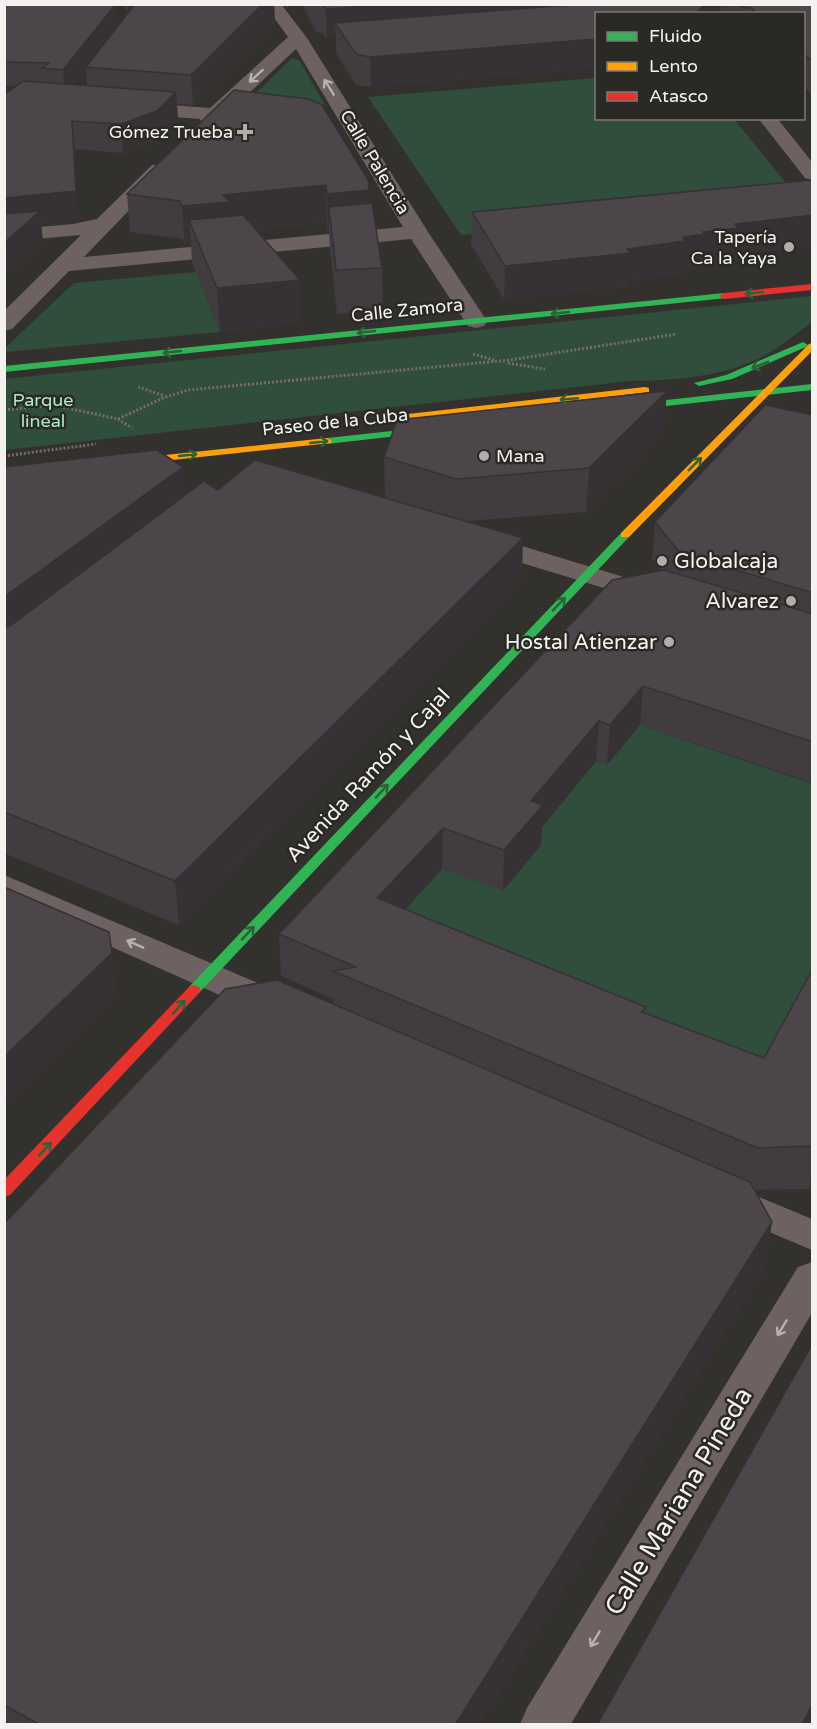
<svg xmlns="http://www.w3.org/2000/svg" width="817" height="1729" font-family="'Varela Round',sans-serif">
<rect width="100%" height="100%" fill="#33312e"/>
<path fill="#314e3c" d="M292 58 299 60 325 105 254 95Z
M596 78V118L734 119 802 203 461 235 368 97Z
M196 272 220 332 5 352V348L74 283Z
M812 296V322C797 333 783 345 767 354 727 377 675 380 631 381L5 450 4 379Z
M640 725 812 784V1017L758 1100 378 939 442 869 530 842 596 761 607 764Z"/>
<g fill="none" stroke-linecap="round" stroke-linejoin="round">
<path stroke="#746c6c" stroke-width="3" stroke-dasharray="2 2" stroke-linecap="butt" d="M473 354 494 360
M508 363 545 369
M138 387 165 396
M4 410 53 405 118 419 163 398 188 390 510 360 677 334
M118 419 132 428
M4 456 96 444"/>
<path fill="#6e6162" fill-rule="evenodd" d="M264 4H281L307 38 428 232 487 321 484 326 476 328 468 326 411 239 69 271 12 329 4 331V311L81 235 4 242V230L73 224 97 219 152 165H166L169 169 84 257 403 227 296 49 231 110 240 112 243 116 240 120C234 122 207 125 202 124L200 119 132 114 125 112 123 108 125 104 132 102 210 108 288 37Z
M758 118H777L812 162V180L805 178Z
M479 533 663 589 667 595 663 601 653 603 469 547 466 541 469 535Z
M4 875 288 996 293 1005 288 1014 275 1017 262 1014 4 899Z
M728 1184 812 1219V1250L714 1209 708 1199 714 1189Z
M812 1262V1313L571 1724H520L527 1708 798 1267Z"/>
<path fill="#30b455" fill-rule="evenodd" d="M724 293 729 296 727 298 4 372V366Z
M803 342 808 345 806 347 732 379 699 386 694 383 726 375Z
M812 384V390L621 411 616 408 621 405Z
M438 426 442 427V431L327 444 322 441 327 438Z
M625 532 630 535 629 537 199 993H189L187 990 189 987 621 533Z"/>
<path fill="#ff9f0a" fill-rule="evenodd" d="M812 343V351L629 537H621V533L809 344Z
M645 387 649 388V392L408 420 403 417 408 414Z
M327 438 332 441 331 443 126 465 121 462 126 459Z"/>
<path fill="#e5322d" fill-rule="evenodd" d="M812 284V290L724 299 719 296 724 293Z
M194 985 199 987 201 990 199 993 10 1195 4 1197V1180L189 987Z"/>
</g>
<path fill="#413c40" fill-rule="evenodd" d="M116 4 118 26 128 14 123 4H274L275 23 193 105 177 104 178 120 159 139 123 153 75 149 78 221 41 224 43 241 15 86H4V7ZM86 68 87 85 73 84Z
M283 4H293L288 10Z
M302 4H813V95L804 87V14H597V68L371 87 356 85 336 53V38H327L323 33 316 32Z
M234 90 370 203 382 268 383 311 337 314 330 249 329 231 328 232 327 223 256 230 301 323 220 332 192 262 191 244 185 245 183 239 130 232 127 194Z
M472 212 736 256 735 261 703 264 702 267 683 269V274L629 281V287L504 299 471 244Z
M667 391 663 433 586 512 466 521 522 578 179 925 4 853V467L185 495 218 490 385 498 384 457Z
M813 415V784L795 777 640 725 607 765 596 761 542 827 541 845 503 891 442 869 405 909 645 1013 764 1058 813 973V1184L809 1189 754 1190 766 1265 479 1725H4V1224L334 1004V999L281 976 279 934 661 570 652 559 655 522Z"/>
<path fill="#353134" d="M116 4 118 28 86 67V68L65 95 63 70Z
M127 4H139L128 15Z
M263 4H274L275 23 193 105 191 75Z
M288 4H293L288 10Z
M392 4H597L335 23 336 38H327L326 9Z
M705 4H721L720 14H695Z
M597 39V68L371 87 370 57Z
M176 92 178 120 159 139 123 153 121 124Z
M72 121 75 149 78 221 41 224 43 241 4 277V198Z
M326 185 327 223 231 232 189 220 191 244 185 245 182 206 223 195Z
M369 190 370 228 329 207V231L328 232 327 194Z
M813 215V247L736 256 735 261 703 264 702 267 683 269V274L629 281V287L504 299 505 266 627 249 683 237 735 224Z
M300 280 301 323 220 332 217 288Z
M667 391 663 433 586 512 589 468Z
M183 467 186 506 4 643V597Z
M523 538 522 578 179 925 175 881Z
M643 686 640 725 607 765 610 725Z
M599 721 596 761 542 827 541 845 503 891 504 850 531 801Z
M443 828 442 869 378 939 377 898Z
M112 953 117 994 4 1106V1057Z
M813 1171V1184L809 1189Z
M772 1222 766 1265 479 1725H455Z
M813 1703V1725H802Z"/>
<path fill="#4c464b" stroke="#353134" stroke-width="1.5" d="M7 4H116L63 70 42 68 49 63 4 62V7Z
M135 4H263L191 75 86 67Z
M323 4H392L326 9Z
M583 4H705L695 14H597V39L370 57 356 54 335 23Z
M738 4H813V62L804 54V14H758L751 8 741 7Z
M23 81 176 92 157 111 121 124 72 121 76 191 4 198V95Z
M234 90 309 99 322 105 368 180 369 190 327 194 326 185 223 195 230 202 182 206 180 201 127 194Z
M813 180V215L735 224 738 228 703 232 705 234 683 237 685 241 627 249 631 253 505 266 472 212Z
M372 203 382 268 336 270 329 207Z
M40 211 4 243V214Z
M243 215 300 280 217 288 189 220Z
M667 391 589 468 456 479 384 457 397 420Z
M765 405 813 415V593L680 553 655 522Z
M157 450 183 467 4 597V467Z
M255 460 523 538 175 881 4 812V627L10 626 204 481 218 490Z
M664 570 813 614V742L643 686 610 725 599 721 531 801 543 805 504 850 443 828 377 898 646 1007 642 1012 764 1058 811 972 813 973V1146L758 1148 333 971 356 967 279 934 612 580Z
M4 887 109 932 112 953 4 1057Z
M277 980 750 1182 772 1222 455 1725H40L4 1705V1224L225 989Z
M813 1343V1703L802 1725H597Z"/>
<defs><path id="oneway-shaft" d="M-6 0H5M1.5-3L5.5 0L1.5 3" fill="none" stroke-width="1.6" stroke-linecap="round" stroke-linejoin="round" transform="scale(1.5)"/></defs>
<g stroke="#b7b1af">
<use href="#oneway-shaft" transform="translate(256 76) rotate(138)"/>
<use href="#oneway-shaft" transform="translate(329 87) rotate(-122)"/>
<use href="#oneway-shaft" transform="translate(135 944) rotate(-156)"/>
<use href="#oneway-shaft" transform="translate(782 1328) rotate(121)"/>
<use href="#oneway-shaft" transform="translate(595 1639) rotate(121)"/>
</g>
<g stroke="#2d6137">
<use href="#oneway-shaft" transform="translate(754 293) rotate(174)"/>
<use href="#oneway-shaft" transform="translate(560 313) rotate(174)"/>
<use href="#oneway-shaft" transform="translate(366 332) rotate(174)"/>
<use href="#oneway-shaft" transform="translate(172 352) rotate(174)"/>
<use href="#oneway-shaft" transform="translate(760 365) rotate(158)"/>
<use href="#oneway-shaft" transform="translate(569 399) rotate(175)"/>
<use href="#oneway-shaft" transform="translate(319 442) rotate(-6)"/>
<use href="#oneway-shaft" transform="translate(188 455) rotate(-6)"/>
<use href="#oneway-shaft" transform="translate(695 464) rotate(-45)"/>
<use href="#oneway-shaft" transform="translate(559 604) rotate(-47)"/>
<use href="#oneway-shaft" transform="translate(382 791) rotate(-47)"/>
<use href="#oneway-shaft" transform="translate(248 933) rotate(-47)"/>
<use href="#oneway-shaft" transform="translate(179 1007) rotate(-47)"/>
<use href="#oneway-shaft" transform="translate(45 1149) rotate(-47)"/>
</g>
<g fill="#b0aeab" stroke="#2b2923" stroke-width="2">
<path d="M242 123h6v6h6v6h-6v6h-6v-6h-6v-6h6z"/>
<circle cx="789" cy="247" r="6"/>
<circle cx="484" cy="456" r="6"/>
<circle cx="662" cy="561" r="6"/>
<circle cx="791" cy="601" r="6"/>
<circle cx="669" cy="642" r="6"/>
</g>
<g text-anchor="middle" stroke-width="5" stroke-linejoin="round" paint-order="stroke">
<g font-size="18" fill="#f3f2ee" stroke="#2b2923" text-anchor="end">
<text x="233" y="138">Gómez Trueba</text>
<text x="777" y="243">Tapería<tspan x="777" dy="21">Ca la Yaya</tspan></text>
<text x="496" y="462" text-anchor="start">Mana</text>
</g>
<g font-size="18" fill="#f3f2ee" stroke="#2b2923">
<text transform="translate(375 162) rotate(59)" y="6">Calle Palencia</text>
<text transform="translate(407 310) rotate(-6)" y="6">Calle Zamora</text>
<text transform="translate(335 422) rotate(-6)" y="6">Paseo de la Cuba</text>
</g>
<g font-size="18" fill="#abecc3" stroke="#2b2923">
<text x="43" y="406">Parque<tspan x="43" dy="21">lineal</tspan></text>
</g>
<g font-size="21" fill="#f3f2ee" stroke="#2b2923" text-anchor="end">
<text x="674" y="568" text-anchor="start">Globalcaja</text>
<text x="779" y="608">Alvarez</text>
<text x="657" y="649">Hostal Atienzar</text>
</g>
<g font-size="21" fill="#f3f2ee" stroke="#2b2923">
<text transform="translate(368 775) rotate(-47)" y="7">Avenida Ramón y Cajal</text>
</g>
<g font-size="26" fill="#f3f2ee" stroke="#2b2923">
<text transform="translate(678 1501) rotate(-59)" y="9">Calle Mariana Pineda</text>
</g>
</g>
<rect width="817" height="1729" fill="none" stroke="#f3f2ee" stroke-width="12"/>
<rect x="595" y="12" width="210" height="108" fill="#2b2923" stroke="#7b7974" stroke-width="1.5"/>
<rect x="607" y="32" width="30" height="9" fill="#30b455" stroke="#7b7974" stroke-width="1.5"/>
<text x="649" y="42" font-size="18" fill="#f3f2ee">Fluido</text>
<rect x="607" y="62" width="30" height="9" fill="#ff9f0a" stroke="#7b7974" stroke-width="1.5"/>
<text x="649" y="72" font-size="18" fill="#f3f2ee">Lento</text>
<rect x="607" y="92" width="30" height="9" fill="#e5322d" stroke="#7b7974" stroke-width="1.5"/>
<text x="649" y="102" font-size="18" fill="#f3f2ee">Atasco</text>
</svg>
